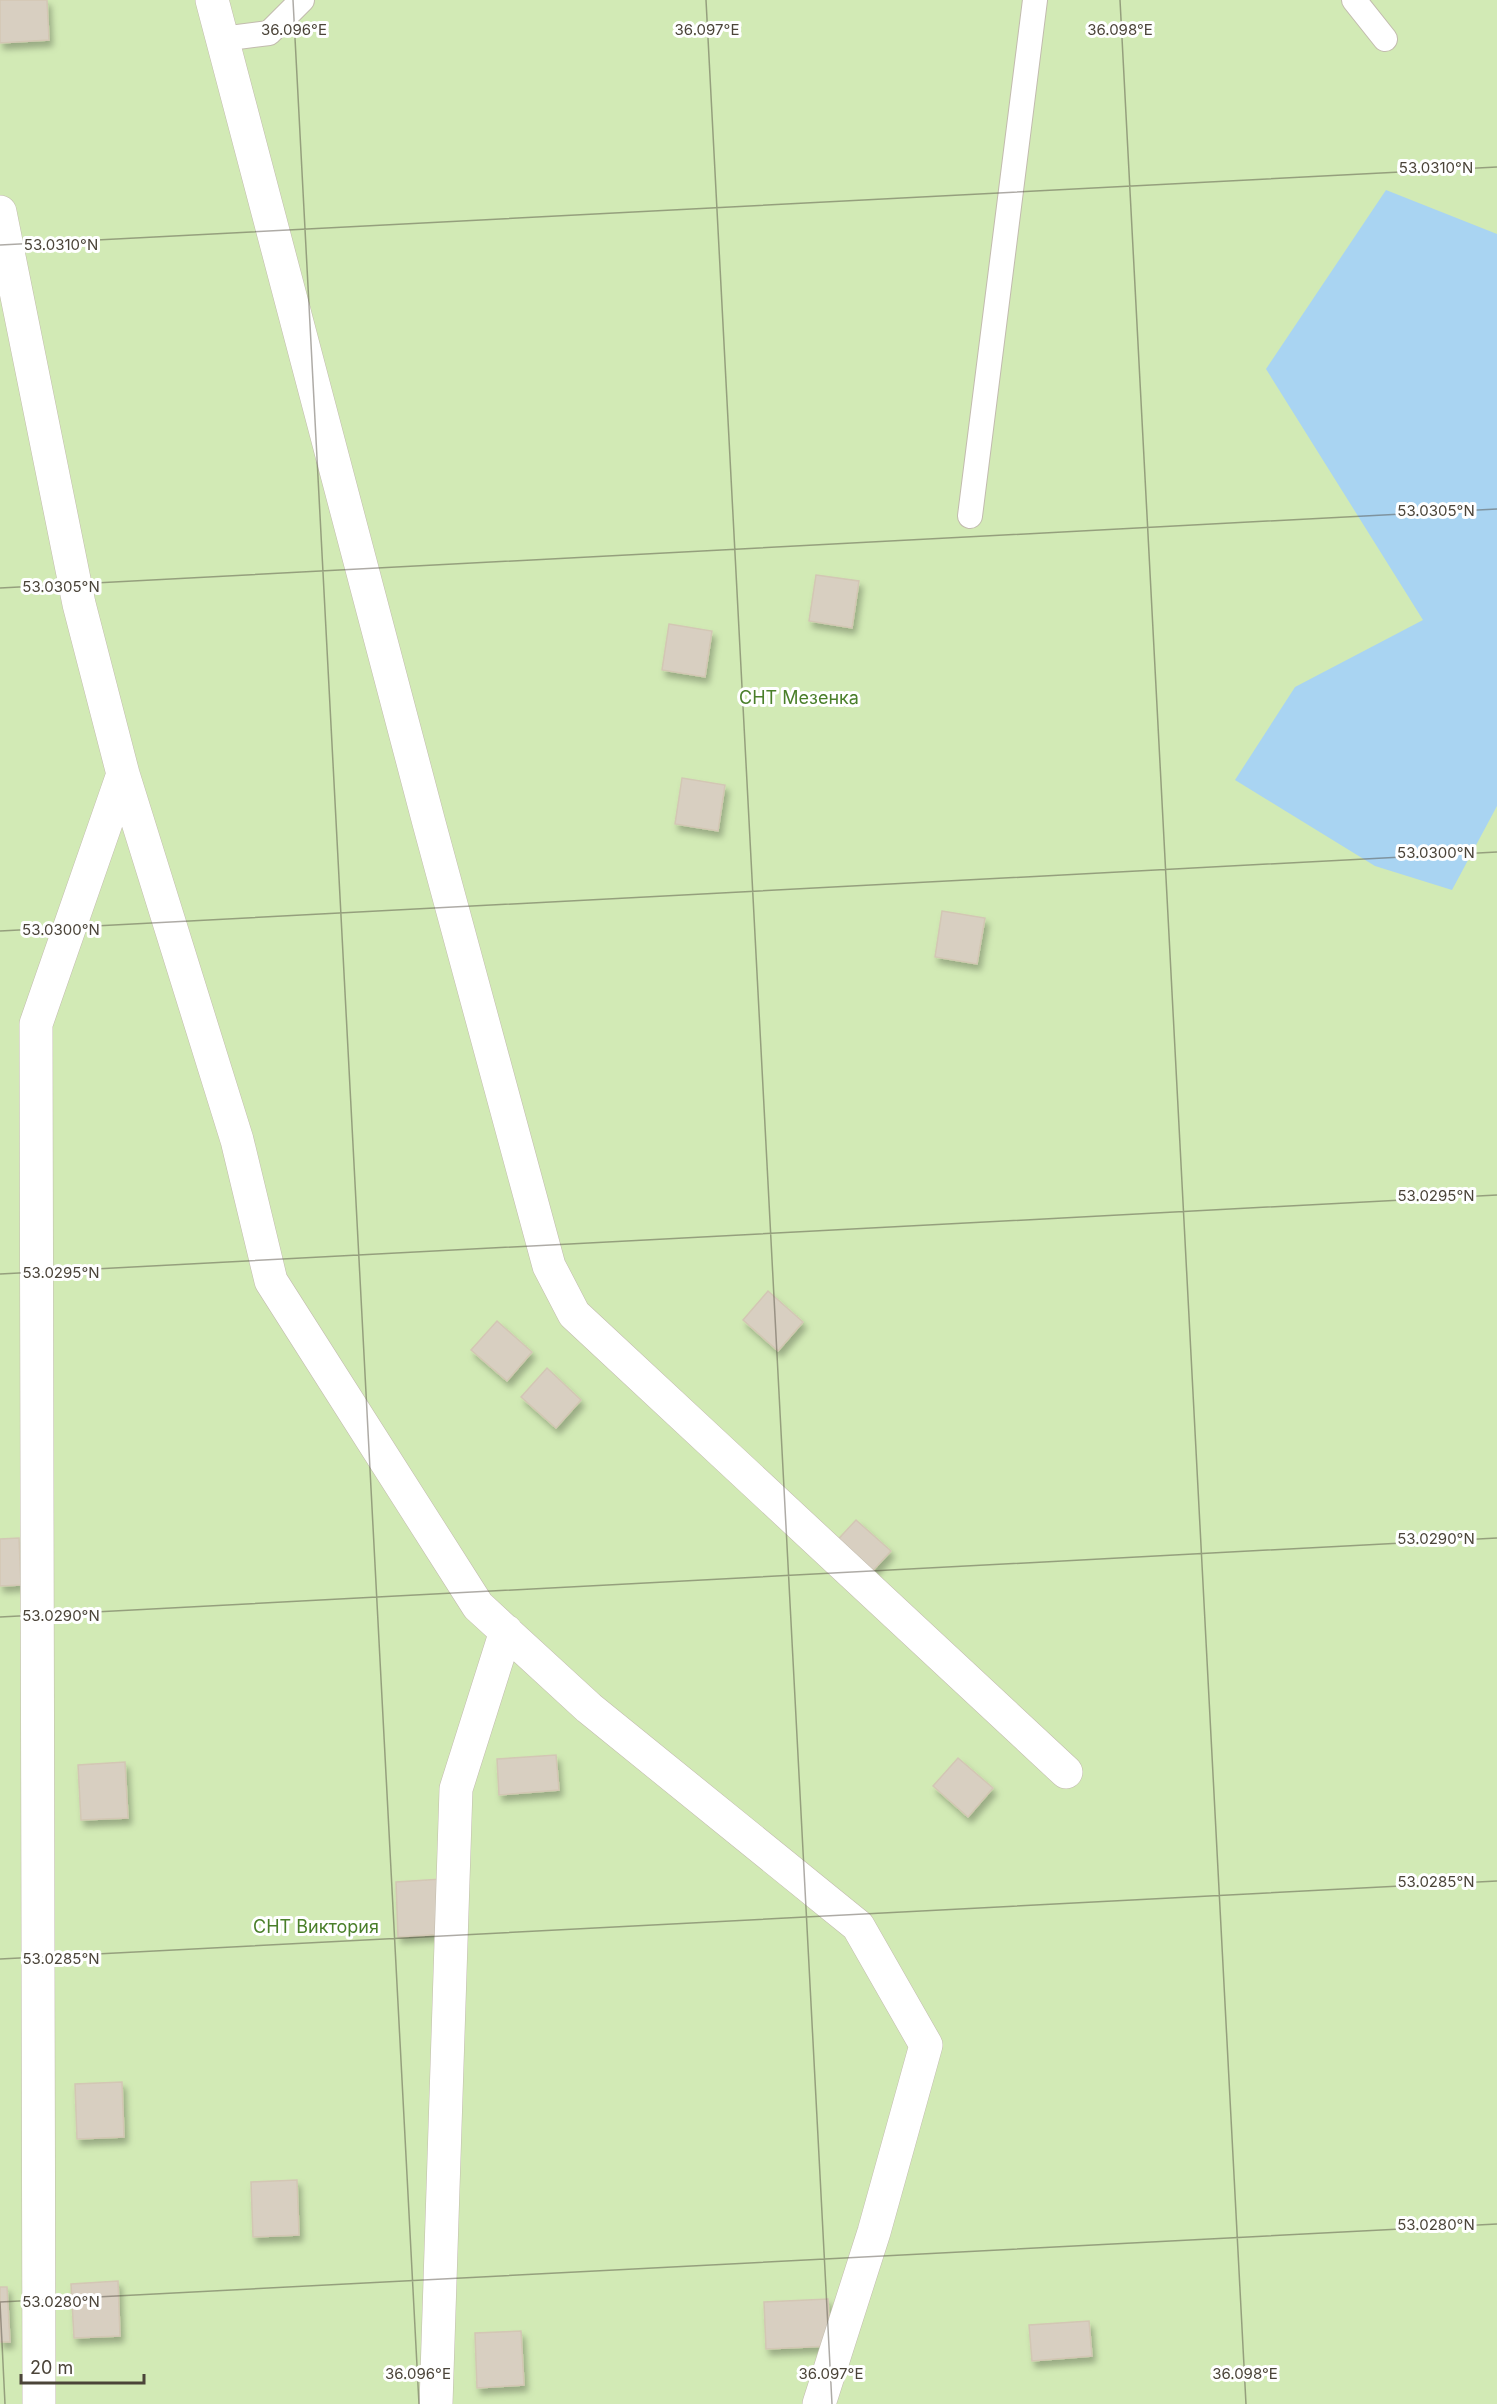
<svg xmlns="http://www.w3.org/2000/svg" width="1497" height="2404" font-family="Inter,sans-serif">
<defs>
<filter id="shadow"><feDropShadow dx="3.5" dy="6" stdDeviation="3" flood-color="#0004"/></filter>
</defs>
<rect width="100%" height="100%" fill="#f6f3ec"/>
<path fill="#d2eab5" d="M0 0H1497V2404H0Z"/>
<path fill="#a9d4f2" d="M1386 190 1497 234V806L1452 890 1375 866 1235 780 1295 687 1423 620 1266 369Z"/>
<path fill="#d8cfc1" stroke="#d3c7b4" stroke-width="1.5" filter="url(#shadow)" d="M0 0H47L49 40 0 43Z
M816 575 859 581 852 628 809 621Z
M669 624 712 631 705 677 662 670Z
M682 778 725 785 718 831 675 824Z
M942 911 985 918 977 964 935 957Z
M768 1291 803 1322 778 1351 743 1320Z
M497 1321 532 1352 507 1381 471 1350Z
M547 1368 581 1400 556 1428 521 1397Z
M856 1520 891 1551 865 1579 830 1548Z
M19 1538 21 1585 0 1586V1539Z
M556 1755 559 1790 499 1795 497 1759Z
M958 1758 993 1788 968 1817 933 1786Z
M125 1762 128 1818 81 1820 78 1765Z
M442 1879 445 1934 398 1937 396 1882Z
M122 2082 124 2137 77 2139 75 2084Z
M297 2180 299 2235 253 2237 251 2182Z
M118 2281 120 2336 74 2338 71 2284Z
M0 2287H7L10 2342H0Z
M828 2299 830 2346 766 2349 764 2302Z
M1089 2321 1092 2356 1032 2361 1029 2325Z
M521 2331 524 2385 477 2388 475 2333Z"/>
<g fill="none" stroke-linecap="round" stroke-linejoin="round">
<g stroke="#c2bbae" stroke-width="26">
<path id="lane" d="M1354 0 1385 39
M222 39 269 33 302 0
M970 516 1035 0"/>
</g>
<g stroke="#c2bbae" stroke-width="34">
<path id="street" d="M212 0 429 823 549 1266 574 1314 1066 1772
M0 212 79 604 123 774 237 1140 271 1281 478 1606 589 1708 858 1926 926 2045 874 2232 819 2404
M39 2404 36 1024 123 774
M436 2404 456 1789 506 1631"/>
</g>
<use href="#lane" stroke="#fff" stroke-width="24"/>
<use href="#street" stroke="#fff" stroke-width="33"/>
</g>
<path fill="none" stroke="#4b4439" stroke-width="1.5" stroke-opacity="0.45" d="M293 0 419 2404M706 0 832 2404M1120 0 1246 2404M0 245 1497 167M0 588 1497 509M0 931 1497 852M0 1274 1497 1195M0 1617 1497 1538M0 1959 1497 1881M0 2302 5 2404M0 2302 1497 2224"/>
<g text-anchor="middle" stroke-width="6" stroke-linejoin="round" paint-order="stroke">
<g font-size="18" fill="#4a7f2a" stroke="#fff">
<text x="799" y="704">СНТ Мезенка</text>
<text x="316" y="1933">СНТ Виктория</text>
</g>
</g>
<g font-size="15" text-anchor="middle" fill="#4b4439" stroke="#fff" stroke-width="6" stroke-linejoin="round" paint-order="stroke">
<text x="294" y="35">36.096°E</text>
<text x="707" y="35">36.097°E</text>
<text x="1120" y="35">36.098°E</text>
<text x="1436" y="173">53.0310°N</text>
<text x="61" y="250">53.0310°N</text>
<text x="1436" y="516">53.0305°N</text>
<text x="61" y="592">53.0305°N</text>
<text x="1436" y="858">53.0300°N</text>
<text x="61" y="935">53.0300°N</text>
<text x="1436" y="1201">53.0295°N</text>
<text x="61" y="1278">53.0295°N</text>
<text x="1436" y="1544">53.0290°N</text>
<text x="61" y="1621">53.0290°N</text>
<text x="1436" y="1887">53.0285°N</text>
<text x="61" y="1964">53.0285°N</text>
<text x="1436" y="2230">53.0280°N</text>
<text x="61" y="2307">53.0280°N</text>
<text x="418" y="2379">36.096°E</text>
<text x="831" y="2379">36.097°E</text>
<text x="1245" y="2379">36.098°E</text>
</g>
<path d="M21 2374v9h123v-9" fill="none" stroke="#4b4439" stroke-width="3"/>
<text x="30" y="2374" font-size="18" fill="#4b4439" stroke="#ffffff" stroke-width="4.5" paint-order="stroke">20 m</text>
</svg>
